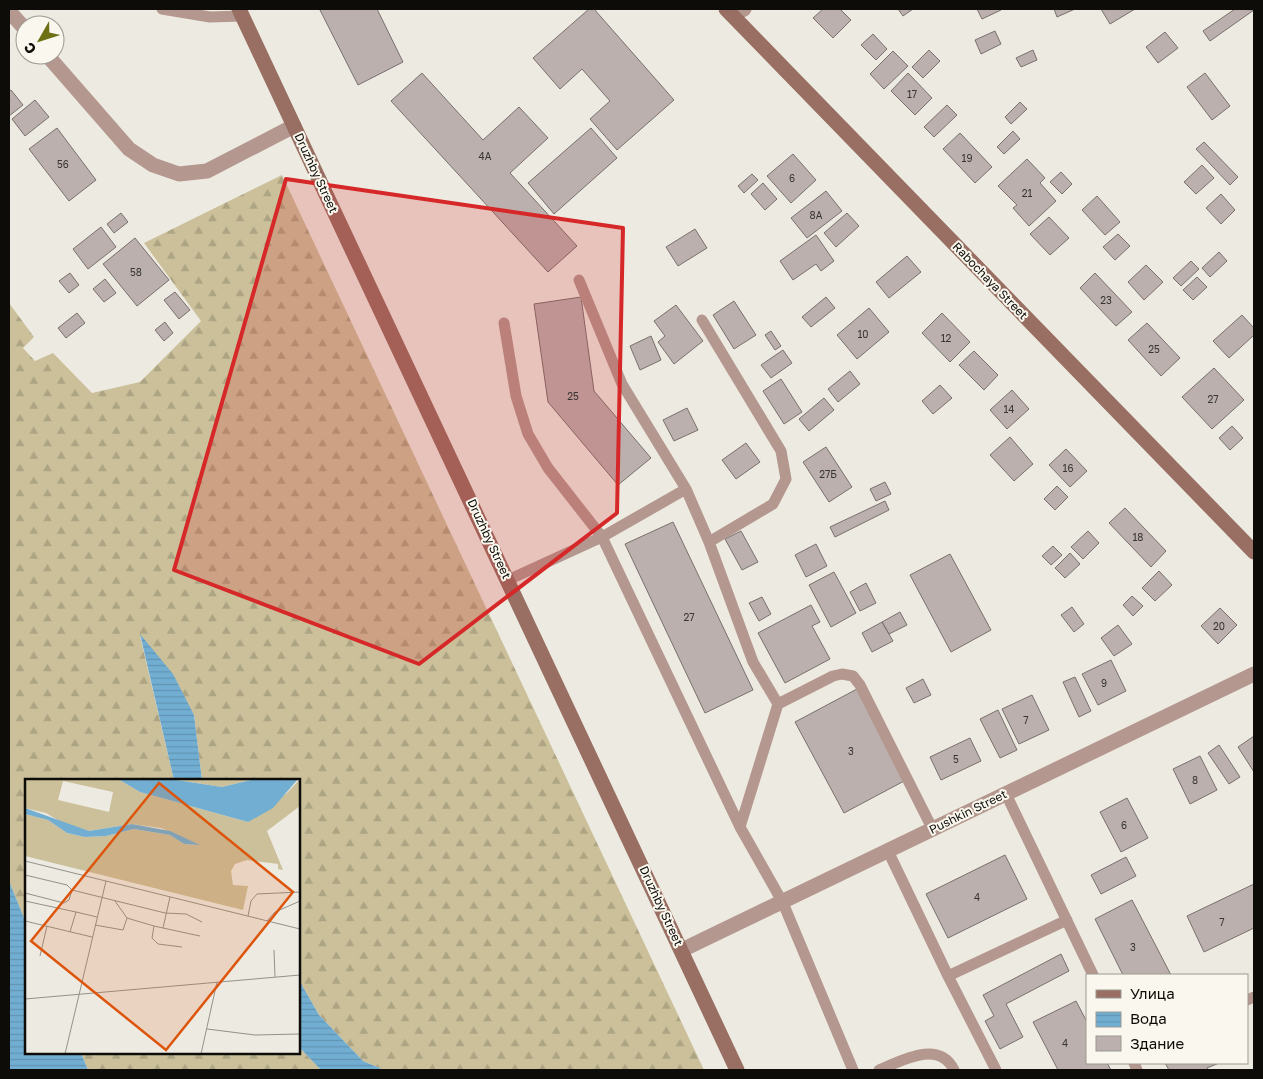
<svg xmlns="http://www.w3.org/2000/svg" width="1263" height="1079" font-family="'Golos Text',sans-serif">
<defs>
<pattern id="forest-firs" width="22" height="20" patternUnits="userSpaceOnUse" patternTransform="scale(1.25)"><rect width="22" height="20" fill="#cbc09a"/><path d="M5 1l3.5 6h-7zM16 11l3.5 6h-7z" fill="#ada483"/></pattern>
<pattern id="water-rules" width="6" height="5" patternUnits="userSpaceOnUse" patternTransform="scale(1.25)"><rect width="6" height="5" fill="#71aed2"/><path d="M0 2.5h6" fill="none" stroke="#6194b3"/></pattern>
</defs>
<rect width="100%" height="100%" fill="#edeae1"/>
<path fill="url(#forest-firs)" d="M282 175 704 1070H384L363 1061 319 1015 299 980V780H202L194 715 140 636 174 780H26V923L9 881V303L34 337 23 348 35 361 53 353 92 393 140 382 201 321 144 243Z
M299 1047 321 1070H88L81 1053H299Z"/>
<path fill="url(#water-rules)" d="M140 634 173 674 194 715 202 780H174Z
M9 881 26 923V1053H81L88 1070H9Z
M299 980 319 1015 363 1061 384 1070H321L299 1047Z"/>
<path fill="#bbb0ae" stroke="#79706d" d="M323 9H377L403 62 358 85 320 10Z
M589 9H594L674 100 617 150 590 119 610 101 582 69 560 89 533 58Z
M823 9H840L851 20 833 38 813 18Z
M898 9H913L903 16Z
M977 9H1000L1001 10 982 19Z
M1054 9H1075L1057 17Z
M1101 9H1135L1110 24Z
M1235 9 1254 10 1210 41 1203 31Z
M995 31 1001 44 981 54 975 40Z
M1165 32 1178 48 1158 63 1146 47Z
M873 34 887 49 876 60 861 45Z
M929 50 940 61 923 78 912 67Z
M1033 50 1037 60 1021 67 1016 58Z
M893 51 908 66 884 89 870 74Z
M422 73 483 140 519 107 548 138 510 173 577 246 548 272 391 101Z
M908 73 932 98 915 115 891 91Z
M1205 73 1230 106 1212 120 1187 87Z
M11 90 23 105 9 116V91Z
M35 100 49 117 25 136 12 119Z
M1020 102 1027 109 1011 124 1005 117Z
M947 105 957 115 934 137 924 127Z
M57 128 96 180 69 201 29 149Z
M591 128 617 158 554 214 528 183Z
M1013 131 1020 139 1004 154 997 147Z
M960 133 992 167 975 183 943 149Z
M1204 142 1238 177 1230 185 1196 149Z
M793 154 816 180 791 203 767 176Z
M1027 159 1045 178 1040 183 1056 201 1029 226 1013 208 1017 205 998 186Z
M1202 165 1214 178 1196 194 1184 182Z
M1061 172 1072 184 1062 194 1050 182Z
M752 174 758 180 744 193 738 186Z
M763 183 777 199 765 210 751 194Z
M826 191 842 211 807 238 791 218Z
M1221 194 1235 210 1221 224 1206 208Z
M1097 196 1120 222 1105 235 1082 210Z
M121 213 128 222 114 233 107 224Z
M847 213 859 226 836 247 824 233Z
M1049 217 1069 238 1050 255 1030 234Z
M101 227 116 247 88 269 73 249Z
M695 229 707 248 678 266 666 247Z
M1118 234 1130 246 1115 260 1103 247Z
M816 235 834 261 821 271 816 264 793 280 780 261Z
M135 238 169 280 137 306 103 264Z
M1219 252 1227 261 1210 277 1202 268Z
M907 256 921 272 889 298 876 282Z
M1191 261 1199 269 1181 286 1173 278Z
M1146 265 1163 282 1144 300 1128 282Z
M70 273 79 285 69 293 59 281Z
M1095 273 1132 312 1116 326 1080 288Z
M1197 277 1207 287 1193 300 1183 290Z
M105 279 116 293 104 302 93 289Z
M175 292 190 310 179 319 164 300Z
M581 297 594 391 651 458 618 485 548 402 534 304Z
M826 297 835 308 811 327 802 317Z
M734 301 756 335 734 349 713 315Z
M676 305 703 341 674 364 658 342 665 336 654 321Z
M869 308 889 332 857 359 837 335Z
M77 313 85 323 66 338 58 328Z
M942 313 970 342 950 362 922 333Z
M1242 315 1254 328V335L1229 358 1213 341Z
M165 322 173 333 164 341 155 330Z
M1147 323 1180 358 1161 376 1128 340Z
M771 331 781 346 775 350 765 335Z
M651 336 661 360 640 370 630 346Z
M783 350 792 363 771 378 761 365Z
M974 351 998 375 984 390 959 365Z
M1214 368 1244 400 1212 429 1182 397Z
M850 371 860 384 838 402 828 389Z
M781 379 802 412 784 424 763 391Z
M940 385 952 398 933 414 922 401Z
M1012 390 1029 409 1007 429 990 410Z
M824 398 834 410 809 431 799 419Z
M687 408 698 430 674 441 663 420Z
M1232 426 1243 438 1230 450 1219 438Z
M1010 437 1033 464 1014 481 990 455Z
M746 443 760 462 736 479 722 460Z
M826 447 852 487 829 502 803 462Z
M1066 449 1087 471 1070 487 1049 465Z
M885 482 891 494 876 501 870 489Z
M1057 486 1068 497 1055 510 1044 499Z
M885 501 889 510 835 537 830 527Z
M1125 508 1166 551 1151 567 1109 523Z
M673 522 753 690 705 713 625 544Z
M741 531 758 562 742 570 725 539Z
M1088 531 1099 543 1083 559 1071 547Z
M816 544 827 566 806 577 795 555Z
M1053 546 1062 555 1051 565 1042 556Z
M1070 553 1080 564 1065 578 1055 568Z
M950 554 991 630 951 652 910 575Z
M1159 571 1172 585 1155 601 1142 588Z
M834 572 856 613 831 627 809 585Z
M866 583 876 603 860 611 850 592Z
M1132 596 1143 606 1133 616 1123 605Z
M762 597 771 614 759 621 749 603Z
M811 605 820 622 812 626 830 659 785 683 758 633Z
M1072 607 1084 624 1074 632 1061 615Z
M1220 608 1237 625 1218 644 1201 626Z
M900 612 907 625 889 634 882 622Z
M882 622 893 641 872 652 862 633Z
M1118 625 1132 644 1114 656 1101 638Z
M1111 660 1126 691 1098 705 1082 674Z
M1075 677 1091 711 1079 717 1063 682Z
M923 679 931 695 914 703 906 688Z
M857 689 906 780 844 813 795 722Z
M1032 695 1049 730 1019 744 1002 709Z
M998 710 1017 750 1000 758 980 719Z
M1254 736V772L1238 747Z
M970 738 981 761 941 780 930 757Z
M1219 745 1240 777 1229 784 1208 753Z
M1200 756 1217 790 1190 804 1173 769Z
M1127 798 1148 838 1121 852 1100 812Z
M1005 855 1027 899 948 938 926 894Z
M1126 857 1136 876 1101 894 1091 875Z
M1254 884V928L1204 952 1187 916Z
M1132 900 1171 975H1123L1095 919Z
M1061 954 1069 971 1006 1004 1023 1037 1000 1049 985 1021 994 1016 983 995Z
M1076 1001 1087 1022V1063H1107L1111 1070H1058L1033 1022Z
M1165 1063H1219L1207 1068 1208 1070H1169Z"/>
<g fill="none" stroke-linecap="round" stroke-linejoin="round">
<path stroke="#b4978e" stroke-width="11" d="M162 9 210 17 242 16
M579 280 622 384 686 489
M504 323 516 396 528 434 548 468 602 537 740 827 783 903 853 1070
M709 542 753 662 778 704 833 676 842 674 853 676 860 685 933 830
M508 580 602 537 686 489 709 542 773 504 786 479 781 451 702 320
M1006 794 1093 975
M740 827 778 704
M888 851 948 976
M1247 1000 1254 997
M1134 1063 1137 1070
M879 1070C901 1061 939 1039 954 1070
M996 1070 948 976 1067 920"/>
<path stroke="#b4978e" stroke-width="15" d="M9 11 25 29
M732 15 744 9
M47 55 129 149 153 165 179 174 207 171 294 126"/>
<path stroke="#b4978e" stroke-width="15" d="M682 950 1254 674"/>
<path stroke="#986f62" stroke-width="15" d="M239 9 737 1070
M726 9 1254 552"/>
</g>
<path fill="#d62828" fill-opacity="0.2" stroke="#d62828" stroke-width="4" stroke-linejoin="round" d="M286 179 623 228 617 513 419 664 174 570Z"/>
<g text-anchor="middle" stroke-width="4" stroke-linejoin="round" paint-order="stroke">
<g font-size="10" fill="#383532">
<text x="912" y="98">17</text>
<text x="485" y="160">4А</text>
<text x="967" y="162">19</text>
<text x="63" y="168">56</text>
<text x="792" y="182">6</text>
<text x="1027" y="197">21</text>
<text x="816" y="219">8А</text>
<text x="136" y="276">58</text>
<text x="1106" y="304">23</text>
<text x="863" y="338">10</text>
<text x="946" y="342">12</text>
<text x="1154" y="353">25</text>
<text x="573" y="400">25</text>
<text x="1213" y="403">27</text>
<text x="1009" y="413">14</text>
<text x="1068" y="472">16</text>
<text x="828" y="478">27Б</text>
<text x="1138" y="541">18</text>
<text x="689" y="621">27</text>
<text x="1219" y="630">20</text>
<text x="1104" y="687">9</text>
<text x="1026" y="724">7</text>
<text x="851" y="755">3</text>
<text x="956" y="763">5</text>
<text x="1195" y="784">8</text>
<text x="1124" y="829">6</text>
<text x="977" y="901">4</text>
<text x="1222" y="926">7</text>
<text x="1133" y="951">3</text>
<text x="1065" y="1047">4</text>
</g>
<g font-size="12" fill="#0d0c09" stroke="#faf7ee">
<text transform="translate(316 173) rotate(65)" y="4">Druzhby Street</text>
<text transform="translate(990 281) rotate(46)" y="4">Rabochaya Street</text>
<text transform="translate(489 539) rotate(65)" y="4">Druzhby Street</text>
<text transform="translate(968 812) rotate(-26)" y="4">Pushkin Street</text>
<text transform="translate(661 906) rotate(65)" y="4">Druzhby Street</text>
</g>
</g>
<g transform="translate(25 779)">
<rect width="275" height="275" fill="#edeae1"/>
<path d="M0 0H93L115 13 223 43 262 14 275 0V27L242 52 258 91 253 90V85L222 81 210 85 206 92 208 106 223 107 218 131 0 77V35L23 41 42 54 60 58 81 57 109 50 145 56 159 65 174 66 136 49 107 45 64 52 41 46 21 34 0 29ZM38 2 88 13 84 33 33 21ZM145 0H230L197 8Z" fill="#cbc09a" fill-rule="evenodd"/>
<path d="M93 0H145L197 8 230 0H273L248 29 223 43 115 13ZM0 29 64 52 107 45 145 52 175 66 159 65 145 56 109 50 81 57 60 58 42 54 23 41 0 35Z" fill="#71aed2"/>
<path fill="none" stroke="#93918b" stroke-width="1" d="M0 82 275 150M0 96 42 106 47 111 44 121 39 124 0 114M47 111 140 134 161 135 177 143M145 118 138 149 129 147 127 159 133 165 157 168M0 122 51 133 45 153M90 122 102 139M51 133 72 138M223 137 226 122 232 115 275 113M0 142 67 158M242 142 250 133 275 122M70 146 98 151 102 139 129 147M138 149 175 157M249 171 250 198M15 177 22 147M0 220 275 196M182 250 230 256 275 255M40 275 81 102M176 275 192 203"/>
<path fill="#dd550c" fill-opacity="0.15" stroke="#dd550c" stroke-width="2.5" d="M134 4 268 113 141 271 6 162Z"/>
<rect width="275" height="275" fill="none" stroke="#0d0c09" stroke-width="2.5"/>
</g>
<rect width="1263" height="1079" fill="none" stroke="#0d0c09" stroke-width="20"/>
<rect x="1086" y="974" width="162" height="90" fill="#faf7ee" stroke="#9b9992"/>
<rect x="1096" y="990" width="25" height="8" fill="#986f62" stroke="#9b9992"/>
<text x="1130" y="999" font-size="15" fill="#0d0c09">Улица</text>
<rect x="1096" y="1012" width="25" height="15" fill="url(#water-rules)" stroke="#9b9992"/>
<text x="1130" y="1024" font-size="15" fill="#0d0c09">Вода</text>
<rect x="1096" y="1036" width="25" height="15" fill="#bbb0ae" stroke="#9b9992"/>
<text x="1130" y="1049" font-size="15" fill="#0d0c09">Здание</text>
<g transform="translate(40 40) rotate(231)"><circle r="24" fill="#faf7ee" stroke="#9b9992"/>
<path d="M0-4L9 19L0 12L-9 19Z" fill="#6e7015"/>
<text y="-8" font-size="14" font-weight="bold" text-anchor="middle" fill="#0d0c09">С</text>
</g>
</svg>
